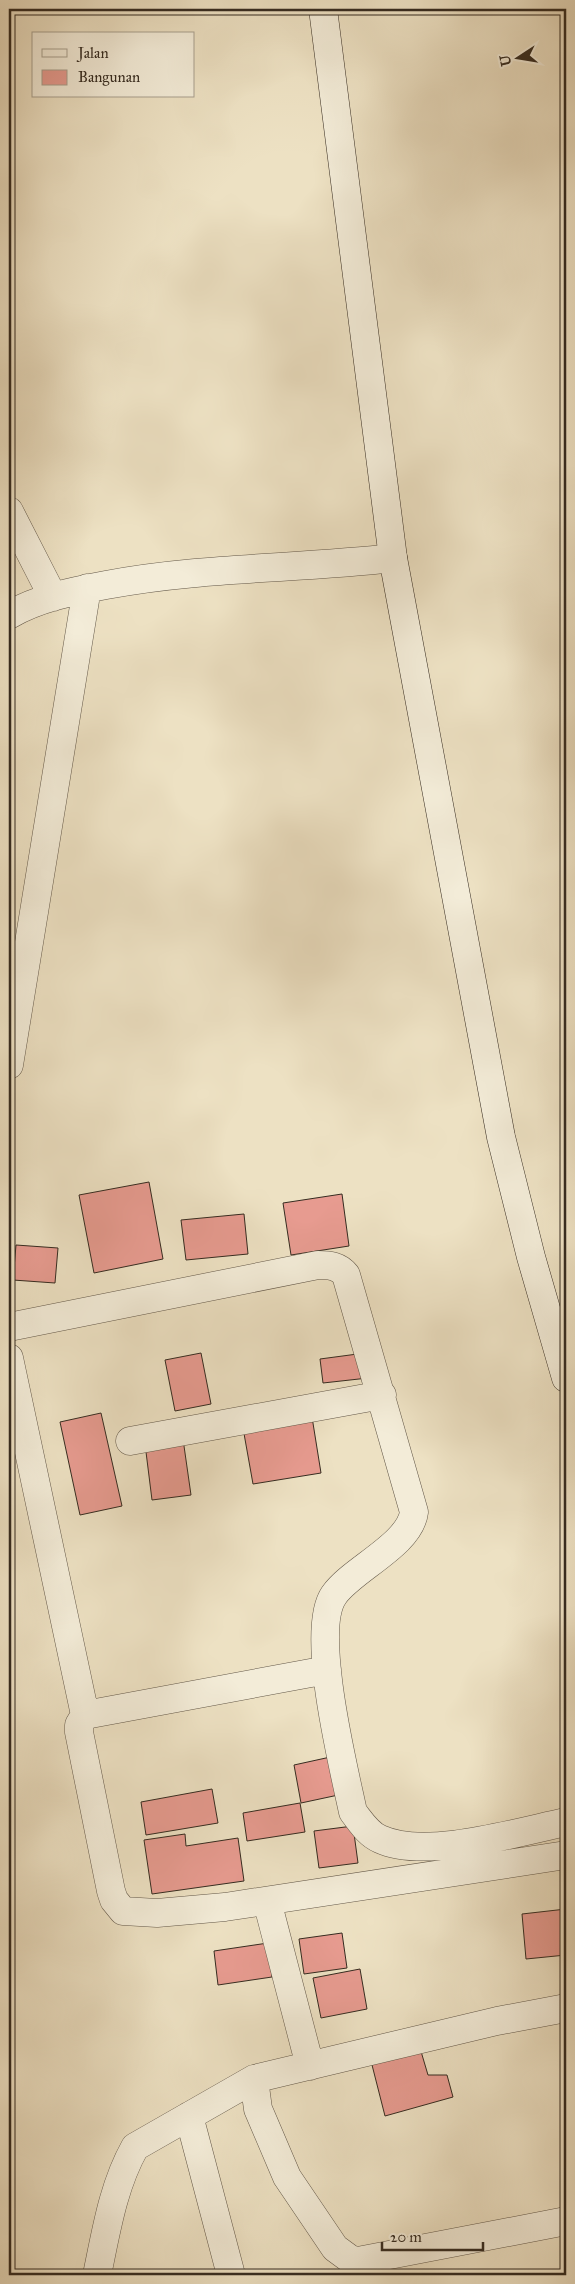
<svg xmlns="http://www.w3.org/2000/svg" width="575" height="2284" font-family="'IM FELL Great Primer',serif">
<rect width="100%" height="100%" fill="#ede1c3"/>
<filter id="stains"><feTurbulence type="fractalNoise" baseFrequency=".004" numOctaves="4"/><feColorMatrix values="0 0 0 0 .2 0 0 0 0 .09 0 0 0 0 .02 0 0 0 .5 -.17"/></filter>
<radialGradient id="worn" r=".72"><stop offset=".6" stop-color="#630" stop-opacity="0"/><stop offset="1" stop-color="#630" stop-opacity=".3"/></radialGradient>
<path fill="#e79b90" stroke="#352b20" d="M149 1182 163 1259 94 1273 79 1195Z
M342 1194 349 1246 291 1255 283 1203Z
M244 1214 248 1254 186 1260 181 1220Z
M16 1245 58 1248 55 1283 13 1280Z
M201 1353 211 1404 175 1411 165 1360Z
M365 1353 368 1378 323 1383 320 1359Z
M101 1413 122 1506 80 1515 60 1422Z
M312 1417 321 1473 253 1484 243 1428Z
M183 1439 191 1495 152 1500 145 1444Z
M335 1756 343 1794 301 1803 294 1765Z
M212 1789 218 1823 146 1835 141 1802Z
M300 1803 305 1832 247 1841 243 1813Z
M353 1826 358 1863 319 1868 314 1831Z
M185 1834 186 1846 238 1838 244 1881 152 1894 144 1840Z
M566 1909V1955L526 1959 522 1914Z
M342 1933 347 1968 304 1974 299 1939Z
M268 1943 272 1977 218 1985 214 1951Z
M360 1969 367 2009 321 2018 313 1978Z
M420 2048 428 2075H447L453 2097 385 2116 371 2061Z"/>
<g fill="none" stroke-linecap="round" stroke-linejoin="round">
<g stroke="#635849" stroke-width="29">
<path id="minor" d="M9 511 53 597
M9 615C38 598 74 591 106 585 201 567 297 569 393 558
M9 1065 87 588
M9 1327 318 1265C330 1265 339 1266 346 1275L414 1512C410 1545 352 1569 334 1595 309 1630 344 1769 353 1812 361 1822 368 1834 380 1839 425 1860 518 1832 566 1822
M9 1358 85 1715
M130 1441 382 1395
M327 1670 85 1715 79 1725V1732L111 1891 114 1900 123 1911 157 1913 225 1907 566 1855
M267 1901 310 2066
M254 2079 258 2109 287 2177 335 2248 350 2259 358 2261 566 2221
M189 2116 231 2275
M97 2275C106 2232 113 2186 135 2147L254 2079 497 2021 566 2008"/>
</g>
<g stroke="#352b20" stroke-width="29">
<path id="secondary" d="M323 9 393 558 501 1137 531 1257 566 1378"/>
</g>
<use href="#minor" stroke="#f3ecd8" stroke-width="28"/>
<use href="#secondary" stroke="#f3ecd8" stroke-width="28"/>
</g>
<rect width="575" height="2284" fill="none" stroke="#ede1c3" stroke-width="30"/>
<rect x="10" y="10" width="555" height="2264" fill="none" stroke="#352b20" stroke-width="2.5"/>
<rect x="15" y="15" width="545" height="2254" fill="none" stroke="#352b20"/>
<rect x="32" y="32" width="162" height="65" fill="#f3ecd8" stroke="#a79f8e"/>
<rect x="42" y="49" width="25" height="8" fill="#f3ecd8" stroke="#a79f8e"/>
<text x="78" y="58" font-size="15" fill="#352b20">Jalan</text>
<rect x="42" y="70" width="25" height="15" fill="#e79b90" stroke="#a79f8e"/>
<text x="78" y="82" font-size="15" fill="#352b20">Bangunan</text>
<g transform="translate(518 58) rotate(258)" stroke="#f3ecd8" stroke-width="4" paint-order="stroke">
<path d="M0-4L9 19L0 12L-9 19Z" fill="#352b20"/>
<text y="-8" font-size="14" font-weight="bold" text-anchor="middle" fill="#352b20">U</text>
</g>
<path d="M382 2242v8h101v-8" fill="none" stroke="#352b20" stroke-width="2.5"/>
<text x="390" y="2242" font-size="15" fill="#352b20" stroke="#f3ecd8" stroke-width="4" paint-order="stroke">20 m</text>
<rect width="100%" height="100%" filter="url(#stains)"/>
<rect width="100%" height="100%" fill="url(#worn)"/>
</svg>
